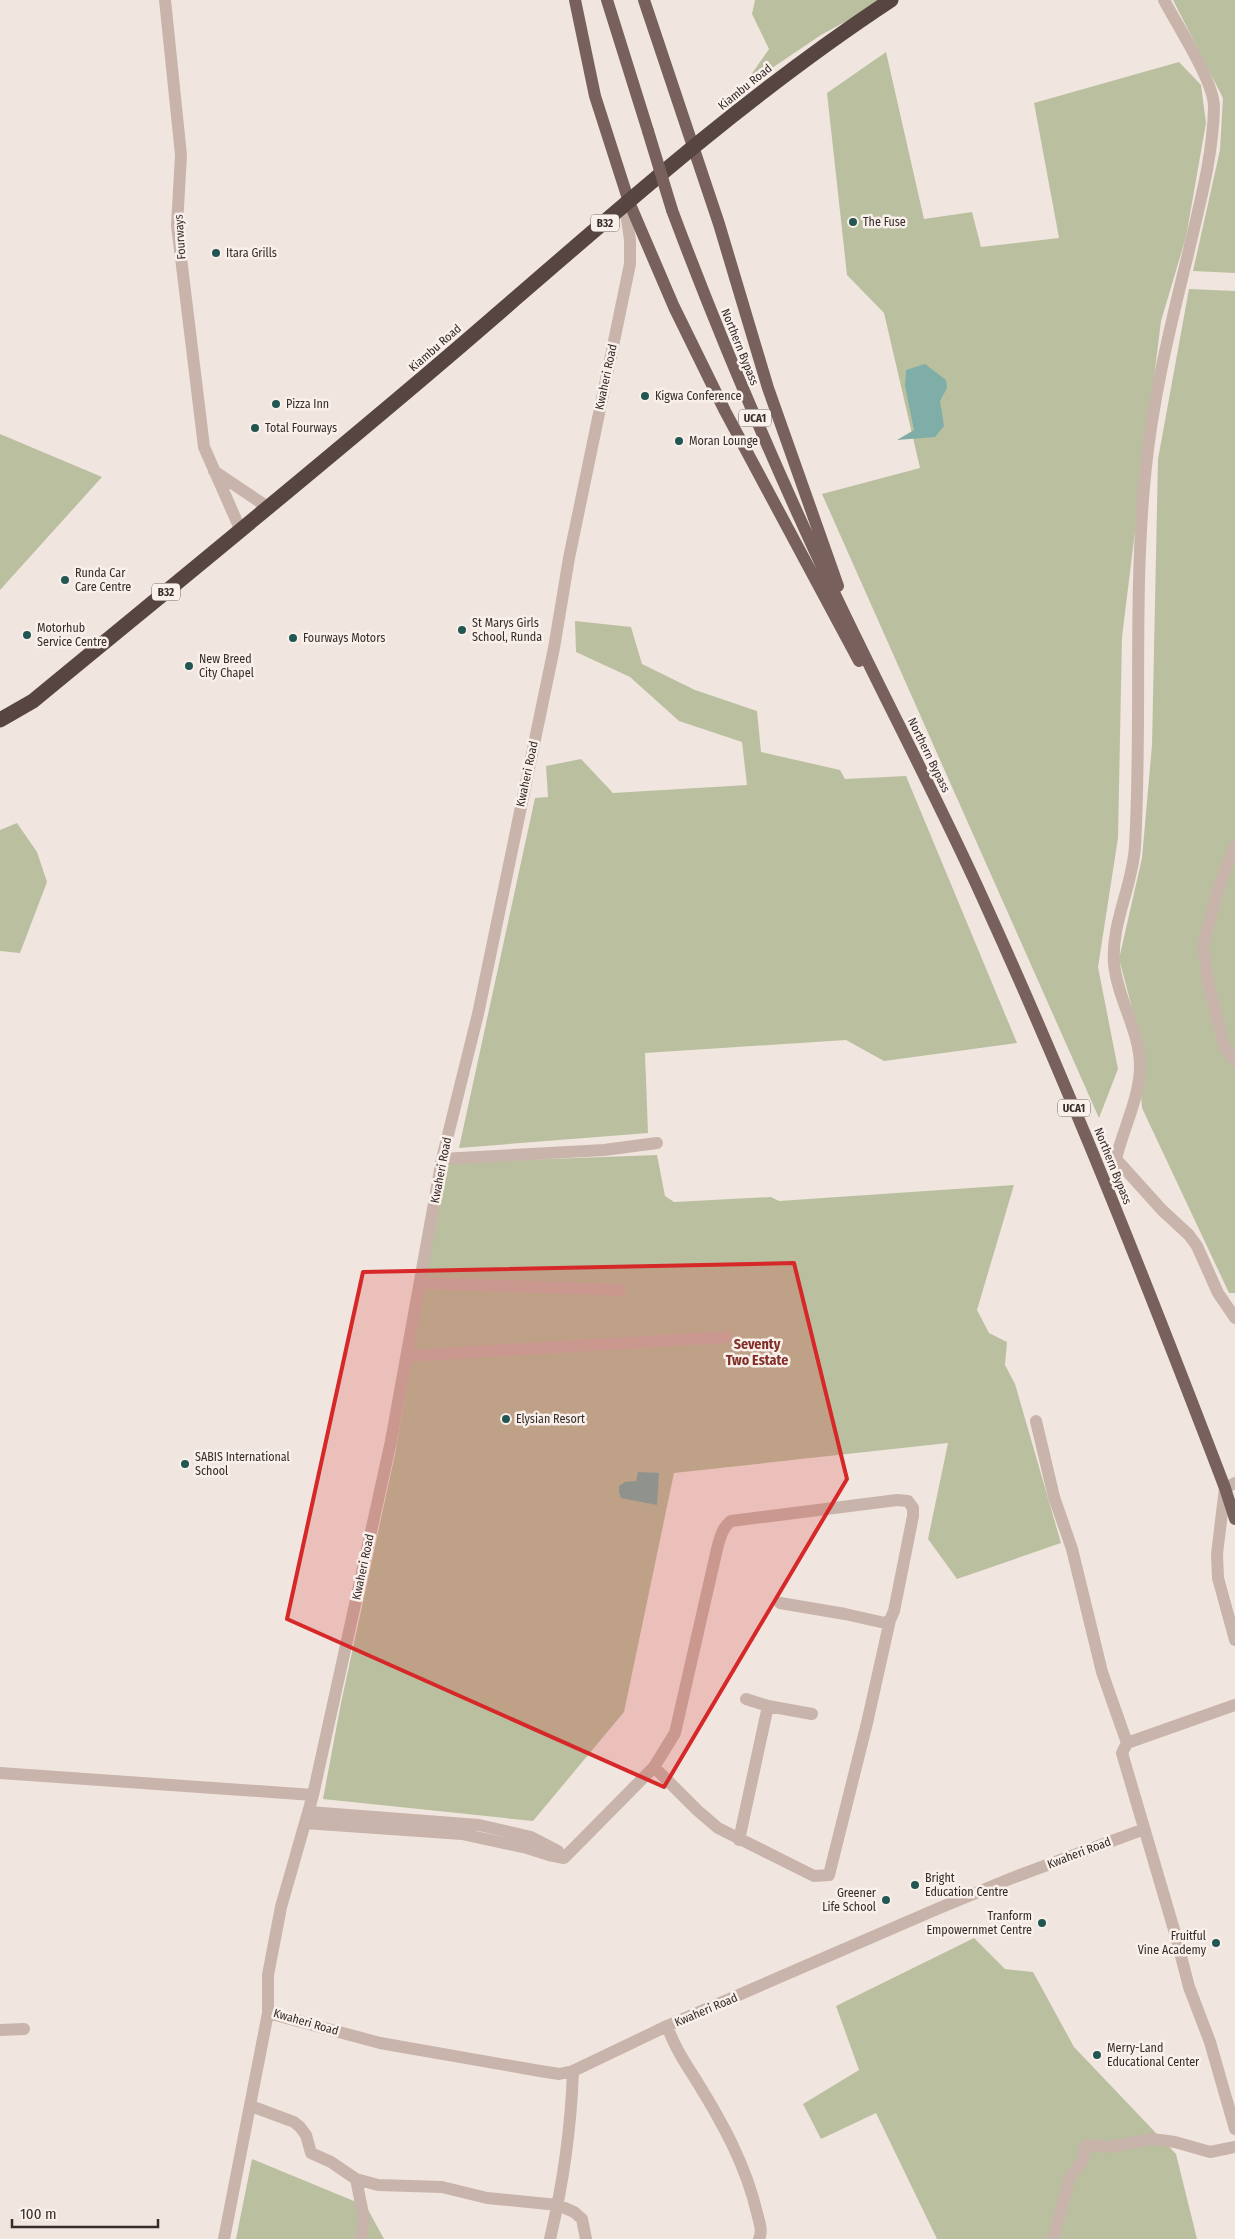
<svg xmlns="http://www.w3.org/2000/svg" width="1235" height="2239" font-family="'Fira Sans Condensed',sans-serif">
<rect width="100%" height="100%" fill="#f1e5df"/>
<path fill="#bac09f" d="M755 0H885L821 35 741 89 769 49 752 14Z
M1173 0H1235V273L1193 271 1220 150 1223 98Z
M886 52 924 219 972 212 981 247 1059 238 1034 103 1179 62 1201 85 1206 123 1186 237 1161 321 1122 637 1118 838 1098 967 1118 1069 1099 1118 822 494 920 468 884 313 847 275 827 93Z
M1189 289 1235 291V1293H1229L1142 1108 1141 1094 1143 1049 1119 959 1142 858 1152 745 1158 459Z
M0 434 102 477 0 590Z
M575 621 631 627 642 664 695 690 757 711 761 752 840 770 845 779 906 776 1017 1043 884 1061 846 1040 645 1053 648 1133 459 1148 535 798 548 797 546 766 581 759 613 793 747 785 742 742 679 721 630 677 576 652Z
M17 823 37 852 47 882 20 953 0 951V830Z
M657 1155 665 1196 674 1202 771 1197 779 1201 1014 1185 977 1310 989 1333 1007 1342 1005 1365 1015 1384 1061 1543 957 1579 928 1539 948 1443 674 1473 624 1712 533 1821 323 1799 341 1703 395 1454 445 1163Z
M974 1938 1005 1969 1033 1972 1074 2047 1176 2154 1197 2239H937L876 2113 821 2139 803 2104 859 2070 836 2006Z
M252 2159 366 2206 384 2239H236Z"/>
<path fill="#7fada7" d="M925 364 946 380 947 388 940 401 944 426 935 437 897 440 914 430 905 386 906 370Z
M638 1472 659 1473 657 1505 621 1498 619 1492V1486L625 1482 636 1481Z"/>
<g fill="none" stroke-linecap="round" stroke-linejoin="round">
<path stroke="#c9b4ab" stroke-width="12" d="M165 0 181 155 177 225 204 447 241 531
M214 471 269 508
M1235 846 1220 883 1203 945 1208 981 1224 1046 1235 1061
M442 1159 604 1150 657 1143
M1116 1159C1123 1129 1140 1097 1140 1066 1140 1031 1117 998 1114 963 1111 923 1133 885 1135 846 1142 723 1133 599 1145 476 1152 401 1170 327 1188 254 1199 206 1213 157 1214 107 1214 81 1177 25 1164 0
M1116 1159 1162 1210 1189 1235 1197 1246 1218 1293 1235 1318
M420 1283 620 1290
M407 1356 727 1337
M1036 1421 1054 1497 1072 1549 1102 1672 1127 1743
M1235 1483 1225 1488 1217 1554 1218 1578 1235 1640
M1235 1705 1127 1743 1122 1753 1175 1933 1189 1987 1210 2042 1235 2129
M768 1706 812 1714
M654 1767 697 1810 718 1828 814 1876 829 1875 867 1723 890 1620
M0 1773 313 1795
M309 1812 479 1825 531 1837 558 1851
M305 1823 462 1834 527 1848 549 1855 564 1858 654 1767 675 1733 717 1549C720 1538 722 1528 731 1521L897 1500 908 1501 913 1508V1516L894 1611 890 1620 885 1623 845 1614 780 1603
M739 1840 768 1706 746 1699
M268 2013 380 2043 540 2071 559 2074 573 2071 667 2026 937 1909 1012 1878 1144 1829
M667 2026C675 2048 684 2061 696 2080 722 2122 746 2165 757 2213 759 2222 763 2230 759 2239
M0 2030 24 2029
M251 2106 294 2122 300 2127 306 2135 311 2153 331 2162 356 2179 378 2185 442 2187 487 2198 558 2205 574 2212 582 2219 586 2239
M356 2179 364 2219 361 2239
M224 2239 268 2013V1975L281 1907 313 1795 391 1441 442 1159 478 1014 554 648 569 558 630 264V240L625 206
M550 2239C563 2184 571 2128 573 2071
M1053 2239 1070 2176 1081 2164 1084 2157V2149L1087 2145 1108 2147 1152 2139 1175 2142 1210 2152 1235 2147"/>
<path stroke="#78615c" stroke-width="12" d="M575 0 595 96 629 202 674 307 725 411 859 661
M607 0 648 131
M644 0 719 224 768 388 838 586
M672 210C718 333 769 453 824 571 875 681 933 788 983 899 1071 1092 1149 1289 1225 1488L1235 1519"/>
<path stroke="#574541" stroke-width="15" d="M0 720 33 701C175 584 318 468 457 349 598 228 736 102 891 0"/>
<path stroke="#78615c" stroke-width="12" d="M648 131 672 210"/>
</g>
<path fill="#d62828" fill-opacity="0.2" stroke="#d62828" stroke-width="4" stroke-linejoin="round" d="M794 1263 847 1479 664 1787 287 1619 363 1272Z"/>
<g fill="#225651" stroke="#f9f0eb" stroke-width="2">
<circle cx="853" cy="222" r="5"/>
<circle cx="216" cy="253" r="5"/>
<circle cx="645" cy="396" r="5"/>
<circle cx="276" cy="404" r="5"/>
<circle cx="255" cy="428" r="5"/>
<circle cx="679" cy="441" r="5"/>
<circle cx="65" cy="580" r="5"/>
<circle cx="462" cy="630" r="5"/>
<circle cx="27" cy="635" r="5"/>
<circle cx="293" cy="638" r="5"/>
<circle cx="189" cy="666" r="5"/>
<circle cx="506" cy="1419" r="5"/>
<circle cx="185" cy="1464" r="5"/>
<circle cx="915" cy="1885" r="5"/>
<circle cx="886" cy="1900" r="5"/>
<circle cx="1042" cy="1923" r="5"/>
<circle cx="1216" cy="1943" r="5"/>
<circle cx="1097" cy="2055" r="5"/>
</g>
<g text-anchor="middle" stroke-width="5" stroke-linejoin="round" paint-order="stroke">
<g fill="#f9f0eb" stroke="#716764" stroke-width="1">
<rect x="591" y="214.5" width="28" height="17" rx="4"/>
<rect x="739" y="409.5" width="32" height="17" rx="4"/>
<rect x="152" y="583.5" width="28" height="17" rx="4"/>
<rect x="1058" y="1099.5" width="32" height="17" rx="4"/>
</g>
<g font-size="11" font-weight="bold" fill="#372c2a">
<text x="605" y="227">B32</text>
<text x="755" y="422">UCA1</text>
<text x="166" y="596">B32</text>
<text x="1074" y="1112">UCA1</text>
</g>
<g font-size="12" fill="#372c2a" stroke="#f9f0eb">
<text transform="translate(745 87) rotate(-39)" y="4">Kiambu Road</text>
<text transform="translate(180 237) rotate(-94)" y="4">Fourways</text>
<text transform="translate(740 347) rotate(68)" y="4">Northern Bypass</text>
<text transform="translate(435 348) rotate(-41)" y="4">Kiambu Road</text>
<text transform="translate(606 377) rotate(-78)" y="4">Kwaheri Road</text>
<text transform="translate(929 755) rotate(64)" y="4">Northern Bypass</text>
<text transform="translate(527 774) rotate(-78)" y="4">Kwaheri Road</text>
<text transform="translate(1113 1166) rotate(68)" y="4">Northern Bypass</text>
<text transform="translate(441 1170) rotate(-79)" y="4">Kwaheri Road</text>
<text transform="translate(363 1567) rotate(-78)" y="4">Kwaheri Road</text>
<text transform="translate(1079 1853) rotate(-21)" y="4">Kwaheri Road</text>
<text transform="translate(706 2010) rotate(-23)" y="4">Kwaheri Road</text>
<text transform="translate(306 2022) rotate(16)" y="4">Kwaheri Road</text>
</g>
<g font-size="12" fill="#372c2a" stroke="#f9f0eb" text-anchor="start">
<text x="863" y="226">The Fuse</text>
<text x="226" y="257">Itara Grills</text>
<text x="655" y="400">Kigwa Conference</text>
<text x="286" y="408">Pizza Inn</text>
<text x="265" y="432">Total Fourways</text>
<text x="689" y="445">Moran Lounge</text>
<text x="75" y="577">Runda Car<tspan x="75" dy="14">Care Centre</tspan></text>
<text x="472" y="627">St Marys Girls<tspan x="472" dy="14">School, Runda</tspan></text>
<text x="37" y="632">Motorhub<tspan x="37" dy="14">Service Centre</tspan></text>
<text x="303" y="642">Fourways Motors</text>
<text x="199" y="663">New Breed<tspan x="199" dy="14">City Chapel</tspan></text>
<text x="516" y="1423">Elysian Resort</text>
<text x="195" y="1461">SABIS International<tspan x="195" dy="14">School</tspan></text>
<text x="925" y="1882">Bright<tspan x="925" dy="14">Education Centre</tspan></text>
<text x="876" y="1897" text-anchor="end">Greener<tspan x="876" dy="14">Life School</tspan></text>
<text x="1032" y="1920" text-anchor="end">Tranform<tspan x="1032" dy="14">Empowernmet Centre</tspan></text>
<text x="1206" y="1940" text-anchor="end">Fruitful<tspan x="1206" dy="14">Vine Academy</tspan></text>
<text x="1107" y="2052">Merry-Land<tspan x="1107" dy="14">Educational Center</tspan></text>
</g>
<g font-size="14" font-weight="bold" fill="#812f28" stroke="#f9f0eb">
<text x="757" y="1349">Seventy<tspan x="757" dy="16">Two Estate</tspan></text>
</g>
</g>
<path d="M12 2219v8h146v-8" fill="none" stroke="#372c2a" stroke-width="2.5"/>
<text x="20" y="2219" font-size="15" fill="#372c2a" stroke="#f9f0eb" stroke-width="4" paint-order="stroke">100 m</text>
</svg>
